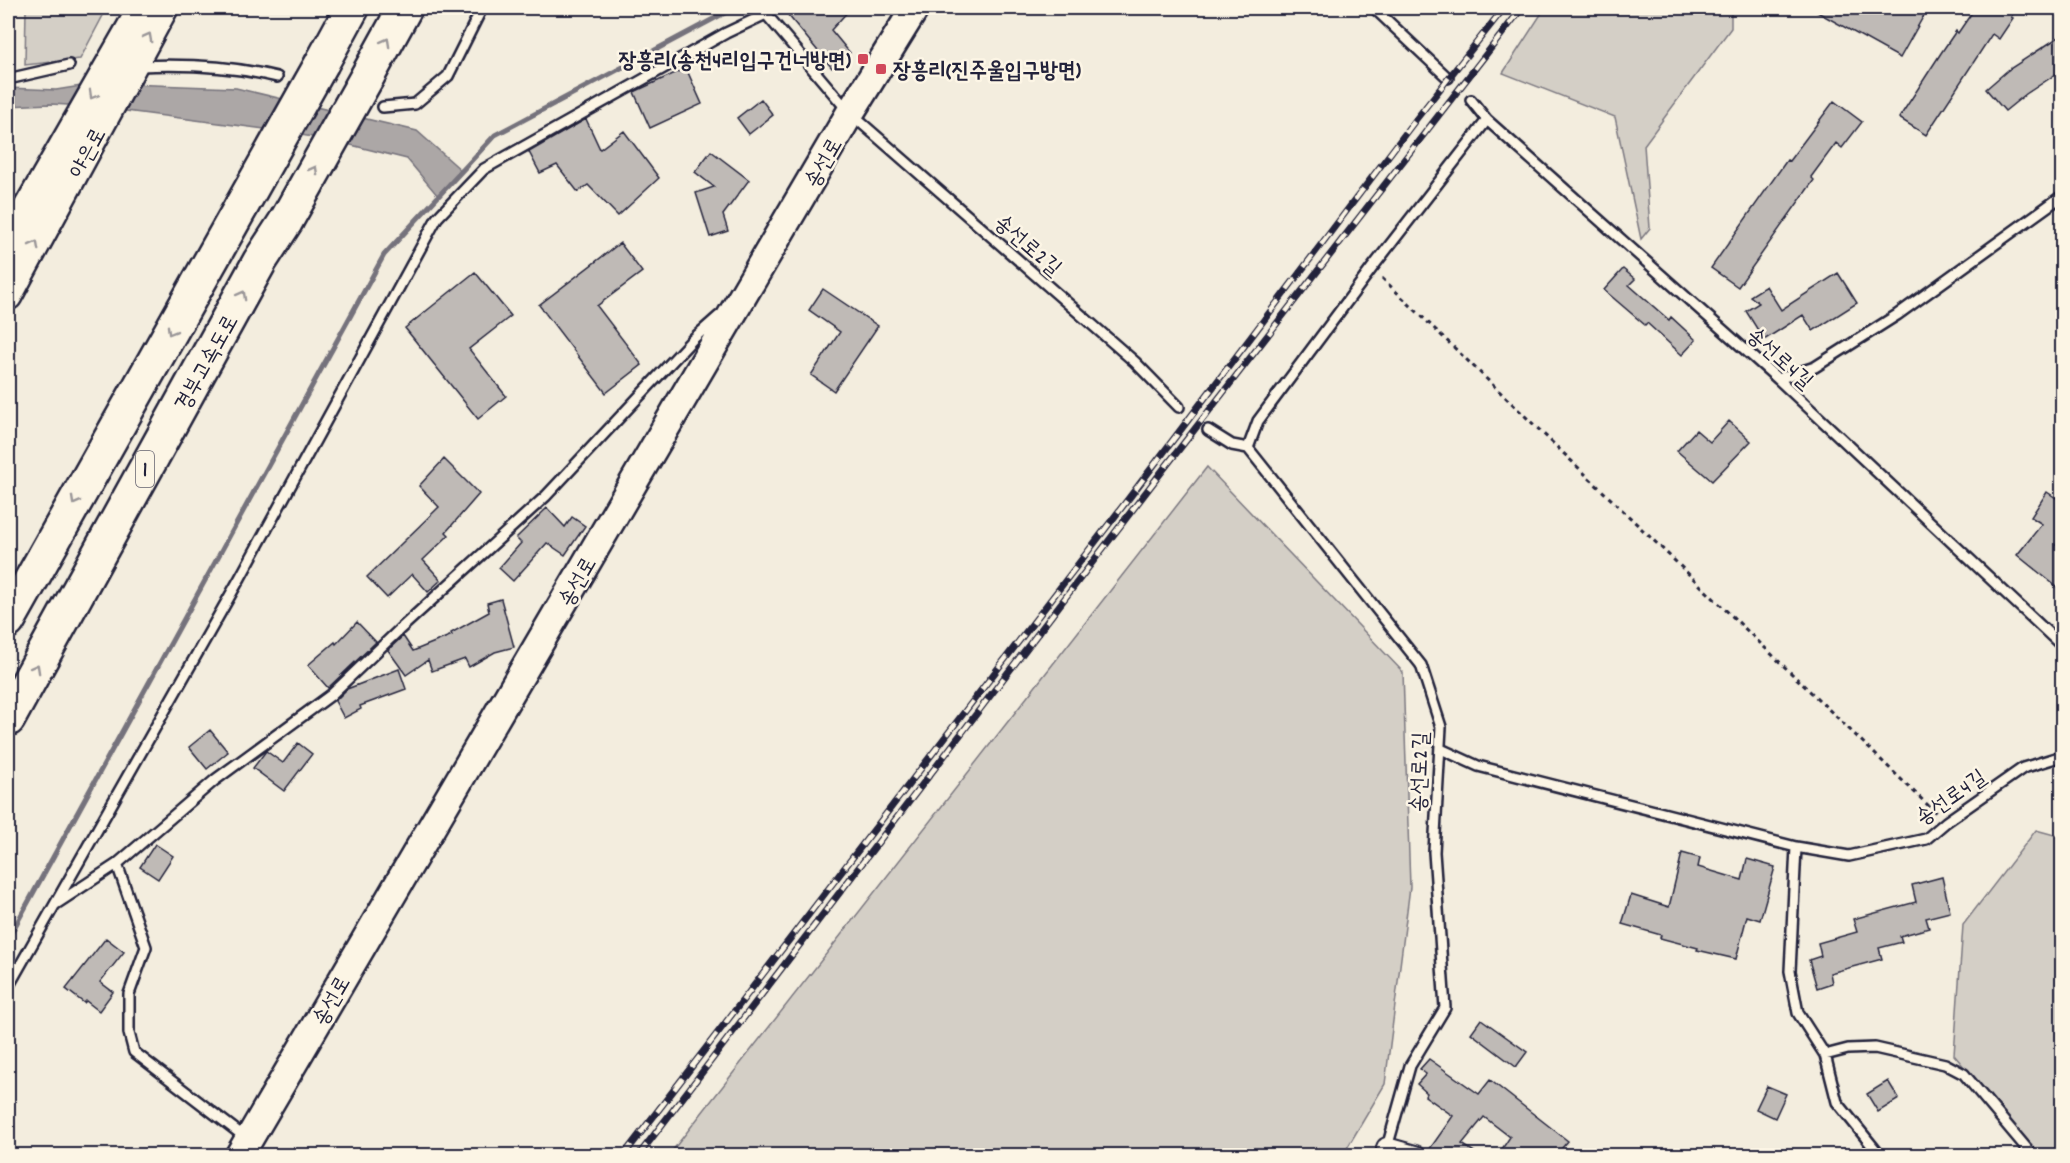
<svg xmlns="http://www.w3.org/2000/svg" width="2070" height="1163" font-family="Dekko,'Poor Story',sans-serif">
<rect width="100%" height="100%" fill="#f3edde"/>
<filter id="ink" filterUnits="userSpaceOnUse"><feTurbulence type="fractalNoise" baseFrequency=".0167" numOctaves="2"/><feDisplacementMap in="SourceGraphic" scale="12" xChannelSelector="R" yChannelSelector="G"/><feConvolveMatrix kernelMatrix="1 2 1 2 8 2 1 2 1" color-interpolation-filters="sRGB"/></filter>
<g filter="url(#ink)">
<path fill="#d4cfc6" stroke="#7b7880" stroke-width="1.5" d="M26 8H107L80 59 25 65Z
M1545 8H1731V28L1644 145 1650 228 1641 239 1615 117 1503 73Z
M1207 467 1403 672 1410 887 1385 1084 1343 1155H669Z
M2036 830 2062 837V1155H2039L1954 1055 1963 925Z"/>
<path fill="#aca7a6" stroke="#75727b" stroke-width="1.5" d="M100 83 236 88 417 131 462 171 438 196 407 159 331 140 265 129 87 106 50 104 8 106V88L56 90Z"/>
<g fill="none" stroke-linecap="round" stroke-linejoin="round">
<path stroke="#75727b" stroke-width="5" d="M8 939 384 255 495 135 734 8"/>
</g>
<path fill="#bfbab6" stroke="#22223b" stroke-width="1.5" d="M796 8H851L831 30 850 53 832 68 788 15Z
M1810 8H1928L1900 58Z
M1975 8H2017L2011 17 2013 18 1999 39 1992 34 1926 135 1899 118 1941 53 1956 31 1958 33Z
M2062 35V70L2026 94 2005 111 1986 89 2008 70Z
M686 68 702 104 650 128 634 92Z
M761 99 773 115 749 134 737 118Z
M1834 101 1862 122 1842 148 1836 143 1811 177 1814 180 1738 287 1711 268 1787 160 1789 161Z
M586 119 600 149 624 131 659 178 618 216 588 185 578 192 557 165 540 173 529 152Z
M711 151 749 180 723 215 728 231 710 237 696 193 714 187 695 172Z
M620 243 642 272 597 306 642 365 606 393 539 305Z
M1623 269 1635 279 1629 285 1669 320 1671 317 1696 340 1682 355 1647 323 1645 325 1604 290Z
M475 272 511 316 469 349 506 396 478 419 405 328Z
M1838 273 1857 303 1813 331 1803 315 1764 340 1746 311 1759 303 1750 296 1766 286 1781 310Z
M823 289 878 326 834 391 811 375 840 332 809 310Z
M1729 421 1751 441 1712 481 1677 451 1696 430 1710 442Z
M444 459 479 494 446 532 449 535 423 560 441 580 428 592 412 574 387 598 367 577 439 507 419 486Z
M2047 492 2062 502V535L2056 545 2062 550V591L2017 555 2042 524 2031 517Z
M547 508 565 527 572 517 585 526 565 555 547 543 513 581 499 568 521 543 516 538Z
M501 599 514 647 495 652 469 667 465 659 432 671 428 660 406 675 388 650 403 636 413 651 452 635 451 633 489 612 487 603Z
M357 622 376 642 328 688 308 665 335 642 336 644Z
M399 669 406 689 360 706 361 709 344 718 335 701 347 689Z
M210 730 228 752 207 769 189 747Z
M298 743 312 754 284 791 253 768 266 751 283 763Z
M155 844 173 856 158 879 140 867Z
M1682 853 1700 858 1698 867 1742 880 1747 859 1775 867 1760 920 1747 916 1736 959 1697 950 1698 948 1660 938 1661 935 1622 924 1631 895 1669 907Z
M1942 877 1950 912 1926 918 1929 928 1900 936 1902 942 1879 948 1882 959 1830 973 1832 983 1817 988 1809 960 1821 956 1818 943 1857 932 1853 919 1916 902 1912 885Z
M106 938 124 952 100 982 113 992 99 1011 86 1001 84 1003 66 989Z
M1481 1019 1527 1052 1516 1067 1471 1033Z
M1429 1059 1479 1094 1490 1080 1568 1141 1556 1155H1498L1510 1137 1484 1117 1462 1144 1479 1155H1437L1429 1150 1453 1116 1425 1096 1427 1093 1417 1084 1426 1074 1420 1069Z
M1888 1081 1899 1099 1878 1112 1867 1094Z
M1767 1086 1786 1094 1775 1118 1756 1109Z"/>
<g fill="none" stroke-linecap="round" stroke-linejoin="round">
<g stroke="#22223b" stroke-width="14">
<path id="lane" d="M1374 8 1448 78
M140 66C187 64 232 66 277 77
M8 79 69 65
M1471 100 1487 120 1778 379 2062 646
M383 107 415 104 448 76 482 8
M1778 379 1815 367 1897 315 2062 196
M1208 430 1232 445 1248 448 1421 665 1441 727 1434 852 1445 1008 1410 1066 1386 1151
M1248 448 1258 421 1372 268 1487 120
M1441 749 1478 766 1796 847 1849 856 1926 839 1946 822 2023 768 2062 756
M1796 847 1790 971 1798 1013 1825 1055 1848 1049 1875 1048 1945 1064 1964 1074 2033 1156
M117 864 146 947 129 994V1033L134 1052 246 1138
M56 904 117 864 215 780 331 695 399 630 546 496 693 339 719 316
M8 987 240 578 437 218 484 169 726 33 766 14 850 113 1135 362 1179 407
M1825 1055 1837 1102 1878 1153V1156"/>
</g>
<g stroke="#22223b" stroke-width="24">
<path id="street" d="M1387 1148 1415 1156"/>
</g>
<g stroke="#22223b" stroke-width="32">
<path id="secondary" d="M8 242 142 8
M8 296 164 8
M239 1156 850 113 915 8"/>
</g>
<g stroke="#22223b" stroke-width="38">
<path id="highway" d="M322 63 352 8
M367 77 405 8
M8 621 241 207
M8 719 260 261 286 221"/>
</g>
<path stroke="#22223b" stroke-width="3" stroke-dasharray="4.5 4.5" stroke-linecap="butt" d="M1382 278 1936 813"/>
<use href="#lane" stroke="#fcf5e5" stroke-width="9"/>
<use href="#street" stroke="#fcf5e5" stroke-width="20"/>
<use href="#secondary" stroke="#fcf5e5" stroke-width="27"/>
<use href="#highway" stroke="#fcf5e5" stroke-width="33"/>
<g stroke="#22223b" stroke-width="7">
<path id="rail" d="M623 1156 1129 498 1417 118 1504 8
M638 1156 1163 470 1522 8"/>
</g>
<use href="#rail" stroke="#fcf5e5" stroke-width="4.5" stroke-dasharray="14" stroke-linecap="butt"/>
<g stroke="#22223b" stroke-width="38" stroke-linecap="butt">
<path id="highway-bridge" d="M241 207 322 63
M286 221 367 77"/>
</g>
<use href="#highway-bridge" stroke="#fcf5e5" stroke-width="33"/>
</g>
<defs><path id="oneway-chevron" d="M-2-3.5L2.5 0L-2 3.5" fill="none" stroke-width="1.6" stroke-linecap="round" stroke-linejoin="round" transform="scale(1.5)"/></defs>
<g stroke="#9a9698">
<use href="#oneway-chevron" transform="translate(148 37) rotate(-62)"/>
<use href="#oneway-chevron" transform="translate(386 42) rotate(-61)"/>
<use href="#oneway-chevron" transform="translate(93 95) rotate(120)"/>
<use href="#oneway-chevron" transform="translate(314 170) rotate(-61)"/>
<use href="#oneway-chevron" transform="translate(35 245) rotate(-62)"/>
<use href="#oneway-chevron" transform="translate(242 295) rotate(-61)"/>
<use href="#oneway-chevron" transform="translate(171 331) rotate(120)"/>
<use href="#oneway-chevron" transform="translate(75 501) rotate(119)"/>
<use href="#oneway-chevron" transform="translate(36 668) rotate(-61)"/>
</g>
</g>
<g fill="#d1495b" stroke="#fcf5e5" stroke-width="2">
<rect x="857" y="53" width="12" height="12" rx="3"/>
<rect x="875" y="63" width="12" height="12" rx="3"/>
</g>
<g text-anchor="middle" stroke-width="5" stroke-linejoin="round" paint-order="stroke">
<rect fill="#fcf5e5" stroke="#63616e" stroke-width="1.5" x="136" y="451" width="18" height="36" rx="4.5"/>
<g font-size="21" font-weight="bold" fill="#22223b">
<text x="145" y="476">1</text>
</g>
<g font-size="22" font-weight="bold" fill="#22223b" stroke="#fcf5e5" text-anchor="end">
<text x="851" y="67">장흥리(송천4리입구건너방면)</text>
<text x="893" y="77" text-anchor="start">장흥리(진주울입구방면)</text>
</g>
<g font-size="22" fill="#22223b" stroke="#fcf5e5">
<text transform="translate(86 152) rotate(-62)" y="8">야은로</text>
<text transform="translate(822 162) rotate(-60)" y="8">송선로</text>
<text transform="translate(1029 244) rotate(41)" y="8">송선로2길</text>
<text transform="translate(1781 357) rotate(42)" y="8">송선로4길</text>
<text transform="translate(205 362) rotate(-61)" y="8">경부고속도로</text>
<text transform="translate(576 581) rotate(-60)" y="8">송선로</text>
<text transform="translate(1418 772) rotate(-88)" y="8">송선로2길</text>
<text transform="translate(1950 796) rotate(-35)" y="8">송선로4길</text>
<text transform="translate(330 1000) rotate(-60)" y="8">송선로</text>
</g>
</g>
<rect width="2070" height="1163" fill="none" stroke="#fcf5e5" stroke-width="30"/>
<rect x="15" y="15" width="2040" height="1133" fill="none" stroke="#22223b" stroke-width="2" filter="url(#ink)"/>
</svg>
